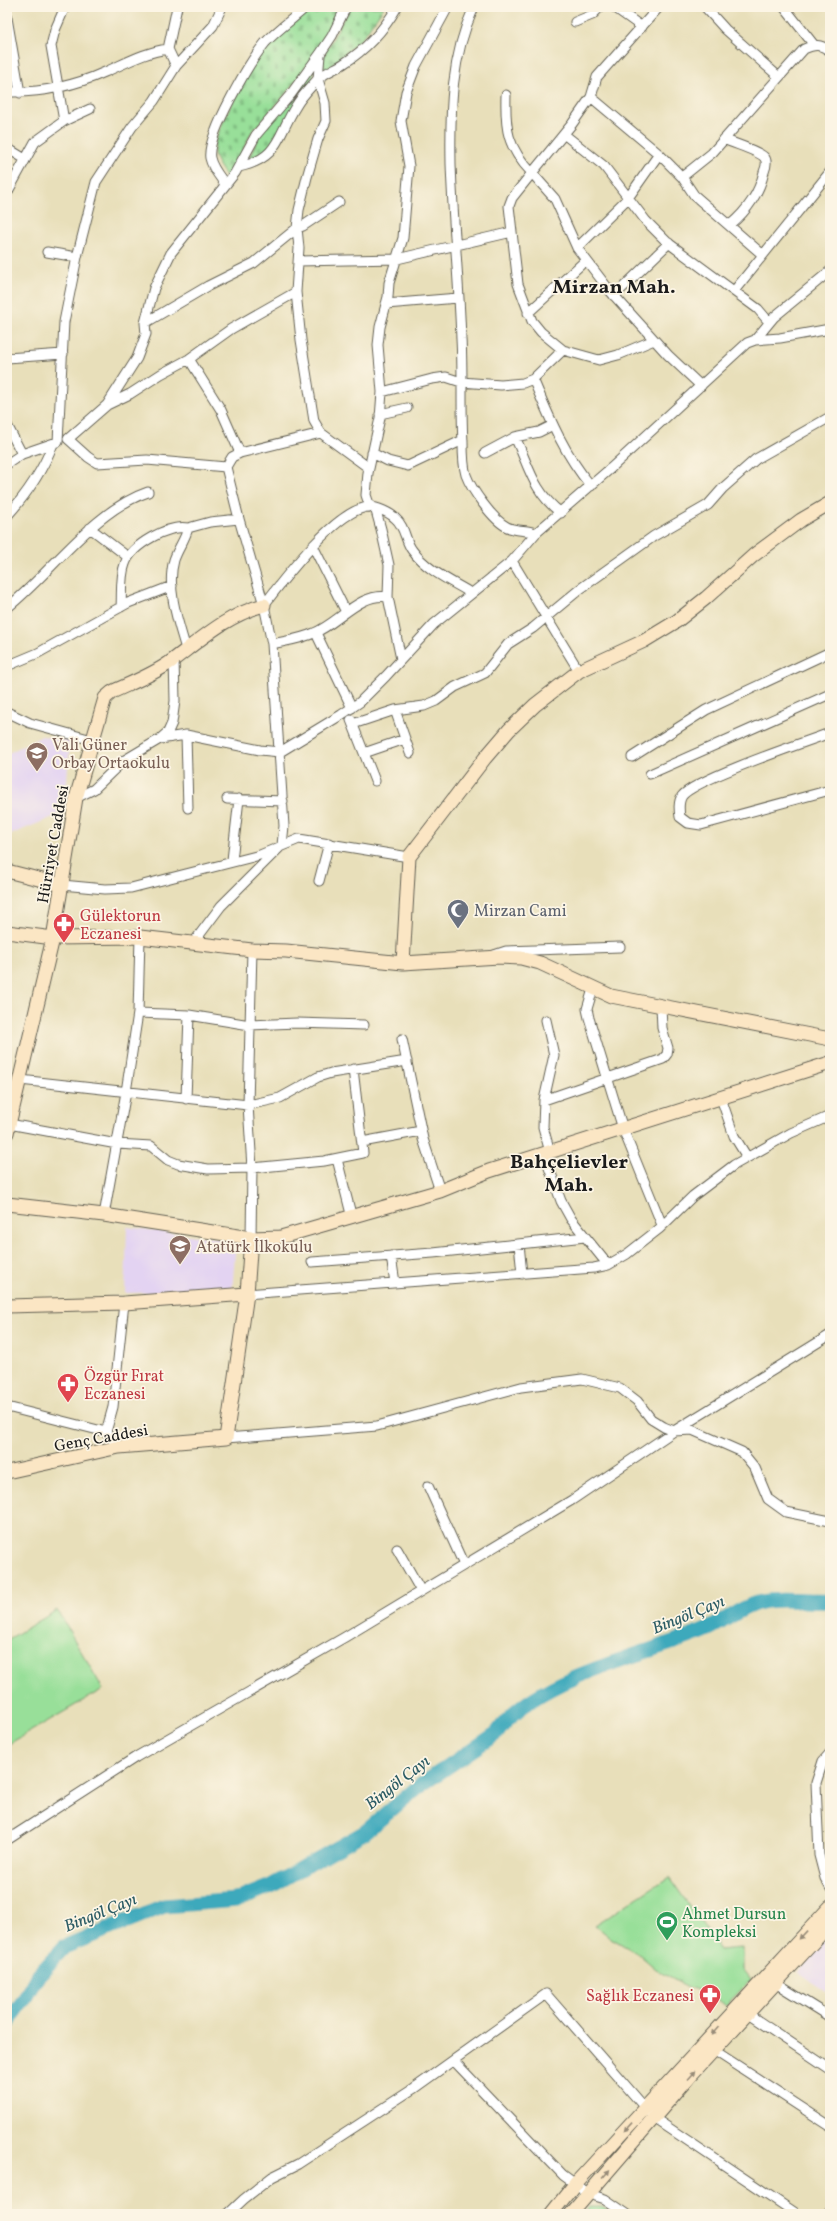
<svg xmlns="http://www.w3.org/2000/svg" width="837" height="2221" font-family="Vollkorn,serif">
<defs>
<pattern id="grass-tufts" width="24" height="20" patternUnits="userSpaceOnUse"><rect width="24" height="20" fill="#98df99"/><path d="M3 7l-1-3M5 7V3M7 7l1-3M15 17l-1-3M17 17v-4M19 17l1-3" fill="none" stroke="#82bf83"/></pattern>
<pattern id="cemetery-stones" width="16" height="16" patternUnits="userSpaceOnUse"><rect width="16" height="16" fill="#98df99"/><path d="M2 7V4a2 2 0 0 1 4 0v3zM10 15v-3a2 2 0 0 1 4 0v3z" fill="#82bf83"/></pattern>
</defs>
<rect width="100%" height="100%" fill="#fcf5e5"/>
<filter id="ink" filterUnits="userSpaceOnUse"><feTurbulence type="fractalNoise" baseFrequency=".025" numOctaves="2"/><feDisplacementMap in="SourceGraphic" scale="8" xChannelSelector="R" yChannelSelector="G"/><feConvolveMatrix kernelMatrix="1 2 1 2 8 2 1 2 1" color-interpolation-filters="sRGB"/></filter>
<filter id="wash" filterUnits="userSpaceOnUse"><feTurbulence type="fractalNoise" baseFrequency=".012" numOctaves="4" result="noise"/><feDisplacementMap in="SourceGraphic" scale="16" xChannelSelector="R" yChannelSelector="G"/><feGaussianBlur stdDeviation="0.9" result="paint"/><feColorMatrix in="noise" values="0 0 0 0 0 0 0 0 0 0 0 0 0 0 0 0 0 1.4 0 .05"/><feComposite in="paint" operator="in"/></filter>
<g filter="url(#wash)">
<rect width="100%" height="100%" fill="#e8dfba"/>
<path fill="#e3d3f2" d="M42 736 70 741 66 792 58 815 7 836V754Z
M127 1227 236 1241 232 1291 125 1293Z
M830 1935V1994L798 1973Z"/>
<path fill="url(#grass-tufts)" stroke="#5a7e5a" d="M590 2207H602L613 2214H585Z"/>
<path fill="url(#cemetery-stones)" stroke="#5a7e5a" d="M311 7H342L329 33 290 89 251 133 235 167 226 176C221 168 213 159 214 149 216 129 249 69 262 53 275 35 296 24 311 7Z
M350 7H384L363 37 324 73 321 68 324 55Z
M315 65 313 78 267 151 247 162 260 134Z
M830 1784V1812L828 1811 827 1789Z"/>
<path fill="#98df99" stroke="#5a7e5a" d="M57 1610 103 1689 7 1745V1640Z
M669 1877 720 1949 742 1947V1969L751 1980 726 2005 716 1997 689 1987 656 1969 640 1955 611 1938 595 1925Z"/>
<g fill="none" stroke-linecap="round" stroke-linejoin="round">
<path stroke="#3da9bc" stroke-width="15" d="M7 2023 24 2000 36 1978 64 1947 164 1906 236 1900 271 1886 365 1832 418 1787 497 1733C534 1677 643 1656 704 1631 723 1623 740 1607 761 1602 783 1597 807 1603 830 1601"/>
</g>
</g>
<g filter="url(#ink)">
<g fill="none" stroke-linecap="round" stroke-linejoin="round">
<g stroke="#636053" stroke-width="11">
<path id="street" d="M474 7C451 57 450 110 451 164 453 223 459 281 461 339 463 373 461 408 463 442 463 452 463 465 466 475 471 489 493 520 507 527 515 531 527 530 536 533
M614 7 642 27
M659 7 597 77 591 97 572 124 532 173 555 199 577 248 610 291 668 355 701 386
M705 7 725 29 779 77
M784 7 814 45
M7 18 20 93
M575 22 592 15 600 7
M320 55 318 79 325 103 326 121 318 139 307 177 299 210 297 228 299 248 296 292 301 340 314 421 321 433 369 468
M176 66 168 49 177 7
M7 92C41 93 74 86 105 72 126 63 145 52 168 49
M506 95C505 129 507 147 532 173L512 198 509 206 518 284 532 321 541 332 563 350 599 360 618 355 654 340
M591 97 659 154 682 177 694 195 763 255
M64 121 51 46 55 30 65 7
M565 135 604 166 646 221 667 242 758 309 769 322
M724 139C734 144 757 150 764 157 768 161 766 167 764 172 759 194 748 210 730 225
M7 148 25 159
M239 167C280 158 277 136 296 106 301 97 310 88 317 80 324 73 335 69 343 64 365 50 384 30 397 7
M682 177 712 153 804 49C815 44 820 44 830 51
M225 184C220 177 212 168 210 158 206 136 250 61 265 43 277 30 293 19 306 7
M7 193 35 142 64 121 90 109
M577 248 628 198 659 154
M47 252 77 257
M298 261 397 259 512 232
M734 291 830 172
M614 296 669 243
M386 304 458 298
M528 313 586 260
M145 323 208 286 254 263 297 228 303 226 339 202
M755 340 774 317 830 271
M7 358 63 354
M189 359 221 410 240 453
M533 379C549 417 564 454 591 486
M382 392 432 379 446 377 461 382 501 385 523 383 533 379 563 350
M107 405 130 394 161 374 189 359 231 329 296 292
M380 414 407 408
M7 425 22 454
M515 437C529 466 533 492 561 513
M58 442 64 322 77 257 96 182 132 127 154 101 176 66 213 26 222 7
M372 453 388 461 408 466 463 440
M485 453 515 437 539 432 553 425
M7 464 22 454 57 442
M226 467 147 460 97 463 88 457 68 439 107 405 137 358 146 334 145 323 154 288 171 253 235 173 256 135 291 94 320 54 332 36 346 7
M7 516C27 494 42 472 53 444
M90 528 128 557
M313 546 346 612
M512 561 579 671
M264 605C283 580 338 507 370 507 377 507 390 513 395 518 405 526 405 541 412 550 426 570 451 581 471 593
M121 607C122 593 120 577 125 564 131 545 169 524 188 528
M7 608C51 573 94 510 148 492
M316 633 352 708
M272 644C286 641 301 639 314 633 339 623 360 592 388 597
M186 649C178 622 166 588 174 560 178 548 185 540 188 528L210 522 239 519
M401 659 388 597 389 565 381 529 376 511 369 504 366 495 368 473 380 418 382 392 378 345 380 327 388 297 389 283 403 238 409 166 401 121 406 92 416 66 448 7
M7 666 38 653 128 603 172 586
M395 710 410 753
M7 712 30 723 92 740
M351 720 375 781
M353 724 395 710 424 706 436 701 455 687 485 673 508 644 533 628 580 589 654 536 708 505 723 488 756 459 830 417
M830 733C805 742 695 779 682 796 678 802 679 810 680 817L688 823 701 825 830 790
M186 735 188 808
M160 739 186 735 260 750 280 752 341 715 360 702 386 676 434 624 512 561 536 533 611 468 747 343 755 340 780 338 830 329
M364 753 405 739
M632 757 706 710 830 652
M650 774 830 694
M76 798 94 789 123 761 160 739 168 732 172 723 175 701 174 658
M227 799 283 801
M232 860 239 799
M319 881 329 843
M62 885 105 889 131 888 260 855 299 839 409 857
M194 942 221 906 282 845 284 826 272 644 264 605 239 519 226 467 232 457 240 453 321 433
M494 955 506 951 620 947
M593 989 587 1009 589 1018 623 1129 662 1225
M138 1013 189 1015 250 1025 297 1023 364 1025
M546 1020 554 1055 544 1100 543 1127 550 1152
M402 1039 423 1139 440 1191
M20 1080 248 1105 280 1098 318 1077 331 1073 407 1061
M7 1091 17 1093
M721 1098 734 1136 747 1157
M186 1099 189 1015
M544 1100 663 1059 667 1054 668 1048 662 1028 661 1006
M9 1124 117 1144 151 1146 168 1160 178 1164 208 1169 252 1168 324 1161 363 1153 353 1069
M362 1142 421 1131
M544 1154 561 1201 571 1219 608 1265
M337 1159 352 1218
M104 1215 126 1092 138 1013 140 937
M251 1238 252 1168 248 1105 252 950
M519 1244 522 1274
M391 1256 395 1283
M312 1262 433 1253 585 1237
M247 1294 594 1268 608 1265 627 1254 659 1229 693 1196 734 1165 791 1133 830 1116
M7 1407 106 1432 119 1447
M106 1432 113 1407 124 1303
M226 1438 377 1426 521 1387 582 1379 620 1388 637 1401 651 1419 664 1427 674 1431 692 1430 742 1452 755 1468 768 1499 786 1512 830 1521
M428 1486 464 1565
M397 1549 421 1591
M830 1753 823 1761 816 1783 819 1855 825 1878 830 1887
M7 1840 136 1757 345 1637 572 1500 674 1431 830 1335
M772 1981 830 2017
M748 2014 830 2069
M709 2047 830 2126
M454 2061 563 2175 589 2194 605 2199 627 2214
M228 2214 244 2199 272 2177 298 2164 413 2089 546 1994 654 2118 797 2214
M827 2214 830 2210"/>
</g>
<g stroke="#636053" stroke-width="15">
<path id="secondary" d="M7 871 62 885
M7 932 53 938 140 937 252 950 286 951 403 963 499 957 521 958 540 963 611 996 830 1039
M403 963 409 857 485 758 509 730 535 705 579 671 644 641 677 621 706 598 754 555 801 520 830 503
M7 1133 53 938 76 798 105 698 112 692C131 683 152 675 169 663 200 640 227 615 264 605
M7 1204 104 1215 251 1238 281 1237 440 1191 489 1171 830 1063
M7 1306 124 1303 247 1294
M7 1472 119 1447 226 1438 247 1294 251 1238
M551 2214 575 2184 830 1907
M571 2214 689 2077 830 1924"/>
</g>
<use href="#street" stroke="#fff" stroke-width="9"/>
<use href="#secondary" stroke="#fbe6c4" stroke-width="13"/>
</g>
<defs><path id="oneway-solid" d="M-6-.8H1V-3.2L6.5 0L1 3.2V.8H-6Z"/></defs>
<g fill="#978b78">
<use href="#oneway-solid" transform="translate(803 1935) rotate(133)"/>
<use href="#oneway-solid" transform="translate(715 2031) rotate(132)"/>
<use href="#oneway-solid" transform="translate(691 2075) rotate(-48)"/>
<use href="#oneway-solid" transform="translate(628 2127) rotate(133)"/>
<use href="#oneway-solid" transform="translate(606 2174) rotate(-49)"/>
</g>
</g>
<defs>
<g id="school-pin" transform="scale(1.15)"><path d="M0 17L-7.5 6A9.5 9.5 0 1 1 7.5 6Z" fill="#8d6e63" stroke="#fcf5e5"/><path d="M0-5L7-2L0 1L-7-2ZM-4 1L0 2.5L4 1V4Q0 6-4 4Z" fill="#fff"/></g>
<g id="mosque-pin" transform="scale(1.15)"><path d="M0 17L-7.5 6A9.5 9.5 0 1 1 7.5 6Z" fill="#6b7280" stroke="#fcf5e5"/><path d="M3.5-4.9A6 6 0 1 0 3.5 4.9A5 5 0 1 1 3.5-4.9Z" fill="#fff"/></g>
<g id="pharmacy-pin" transform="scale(1.15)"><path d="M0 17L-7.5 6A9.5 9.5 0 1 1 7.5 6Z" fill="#e0444e" stroke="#fcf5e5"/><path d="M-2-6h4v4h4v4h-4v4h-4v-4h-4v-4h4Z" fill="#fff"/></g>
<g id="stadium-pin" transform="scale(1.15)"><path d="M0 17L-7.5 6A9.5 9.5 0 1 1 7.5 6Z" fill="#2e9e5b" stroke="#fcf5e5"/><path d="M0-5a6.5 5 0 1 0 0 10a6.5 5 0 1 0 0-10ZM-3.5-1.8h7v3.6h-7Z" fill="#fff"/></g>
</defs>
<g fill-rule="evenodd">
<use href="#school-pin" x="37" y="753"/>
<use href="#mosque-pin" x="458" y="910"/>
<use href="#pharmacy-pin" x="64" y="924"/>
<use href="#school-pin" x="180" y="1246"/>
<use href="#pharmacy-pin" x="68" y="1384"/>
<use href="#stadium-pin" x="667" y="1922"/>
<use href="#pharmacy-pin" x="710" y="1995"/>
</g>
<g text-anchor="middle" stroke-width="3.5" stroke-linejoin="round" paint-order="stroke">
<g font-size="16" fill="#785e54" stroke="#fcf5e5" text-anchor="start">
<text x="52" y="750">Vali Güner<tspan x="52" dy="18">Orbay Ortaokulu</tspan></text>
<text x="196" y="1252">Atatürk İlkokulu</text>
</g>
<g font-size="16" fill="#1c1c1c" stroke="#fcf5e5">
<text transform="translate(52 844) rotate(-80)" y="6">Hürriyet Caddesi</text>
<text transform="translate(101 1437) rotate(-10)" y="6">Genç Caddesi</text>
</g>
<g font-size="16" fill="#5b616d" stroke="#fcf5e5" text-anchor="start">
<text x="474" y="916">Mirzan Cami</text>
</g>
<g font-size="16" fill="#be3a42" stroke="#fcf5e5" text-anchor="start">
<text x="80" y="921">Gülektorun<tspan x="80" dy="18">Eczanesi</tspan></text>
<text x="84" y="1381">Özgür Fırat<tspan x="84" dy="18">Eczanesi</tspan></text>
<text x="694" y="2001" text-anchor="end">Sağlık Eczanesi</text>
</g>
<g font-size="16" fill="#27864d" stroke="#fcf5e5" text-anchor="start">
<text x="682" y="1919">Ahmet Dursun<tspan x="682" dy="18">Kompleksi</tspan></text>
</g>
<g font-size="17" font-style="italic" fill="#2b5b64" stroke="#fcf5e5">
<text transform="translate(688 1614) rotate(-22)" y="6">Bingöl Çayı</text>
<text transform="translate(397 1782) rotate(-38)" y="6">Bingöl Çayı</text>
<text transform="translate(100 1912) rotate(-22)" y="6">Bingöl Çayı</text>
</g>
<g font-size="20" font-weight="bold" fill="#1c1c1c" stroke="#fcf5e5">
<text x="614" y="293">Mirzan Mah.</text>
<text x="569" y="1168">Bahçelievler<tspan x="569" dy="23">Mah.</tspan></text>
</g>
</g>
<rect width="837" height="2221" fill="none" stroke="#fcf5e5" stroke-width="24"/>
</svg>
